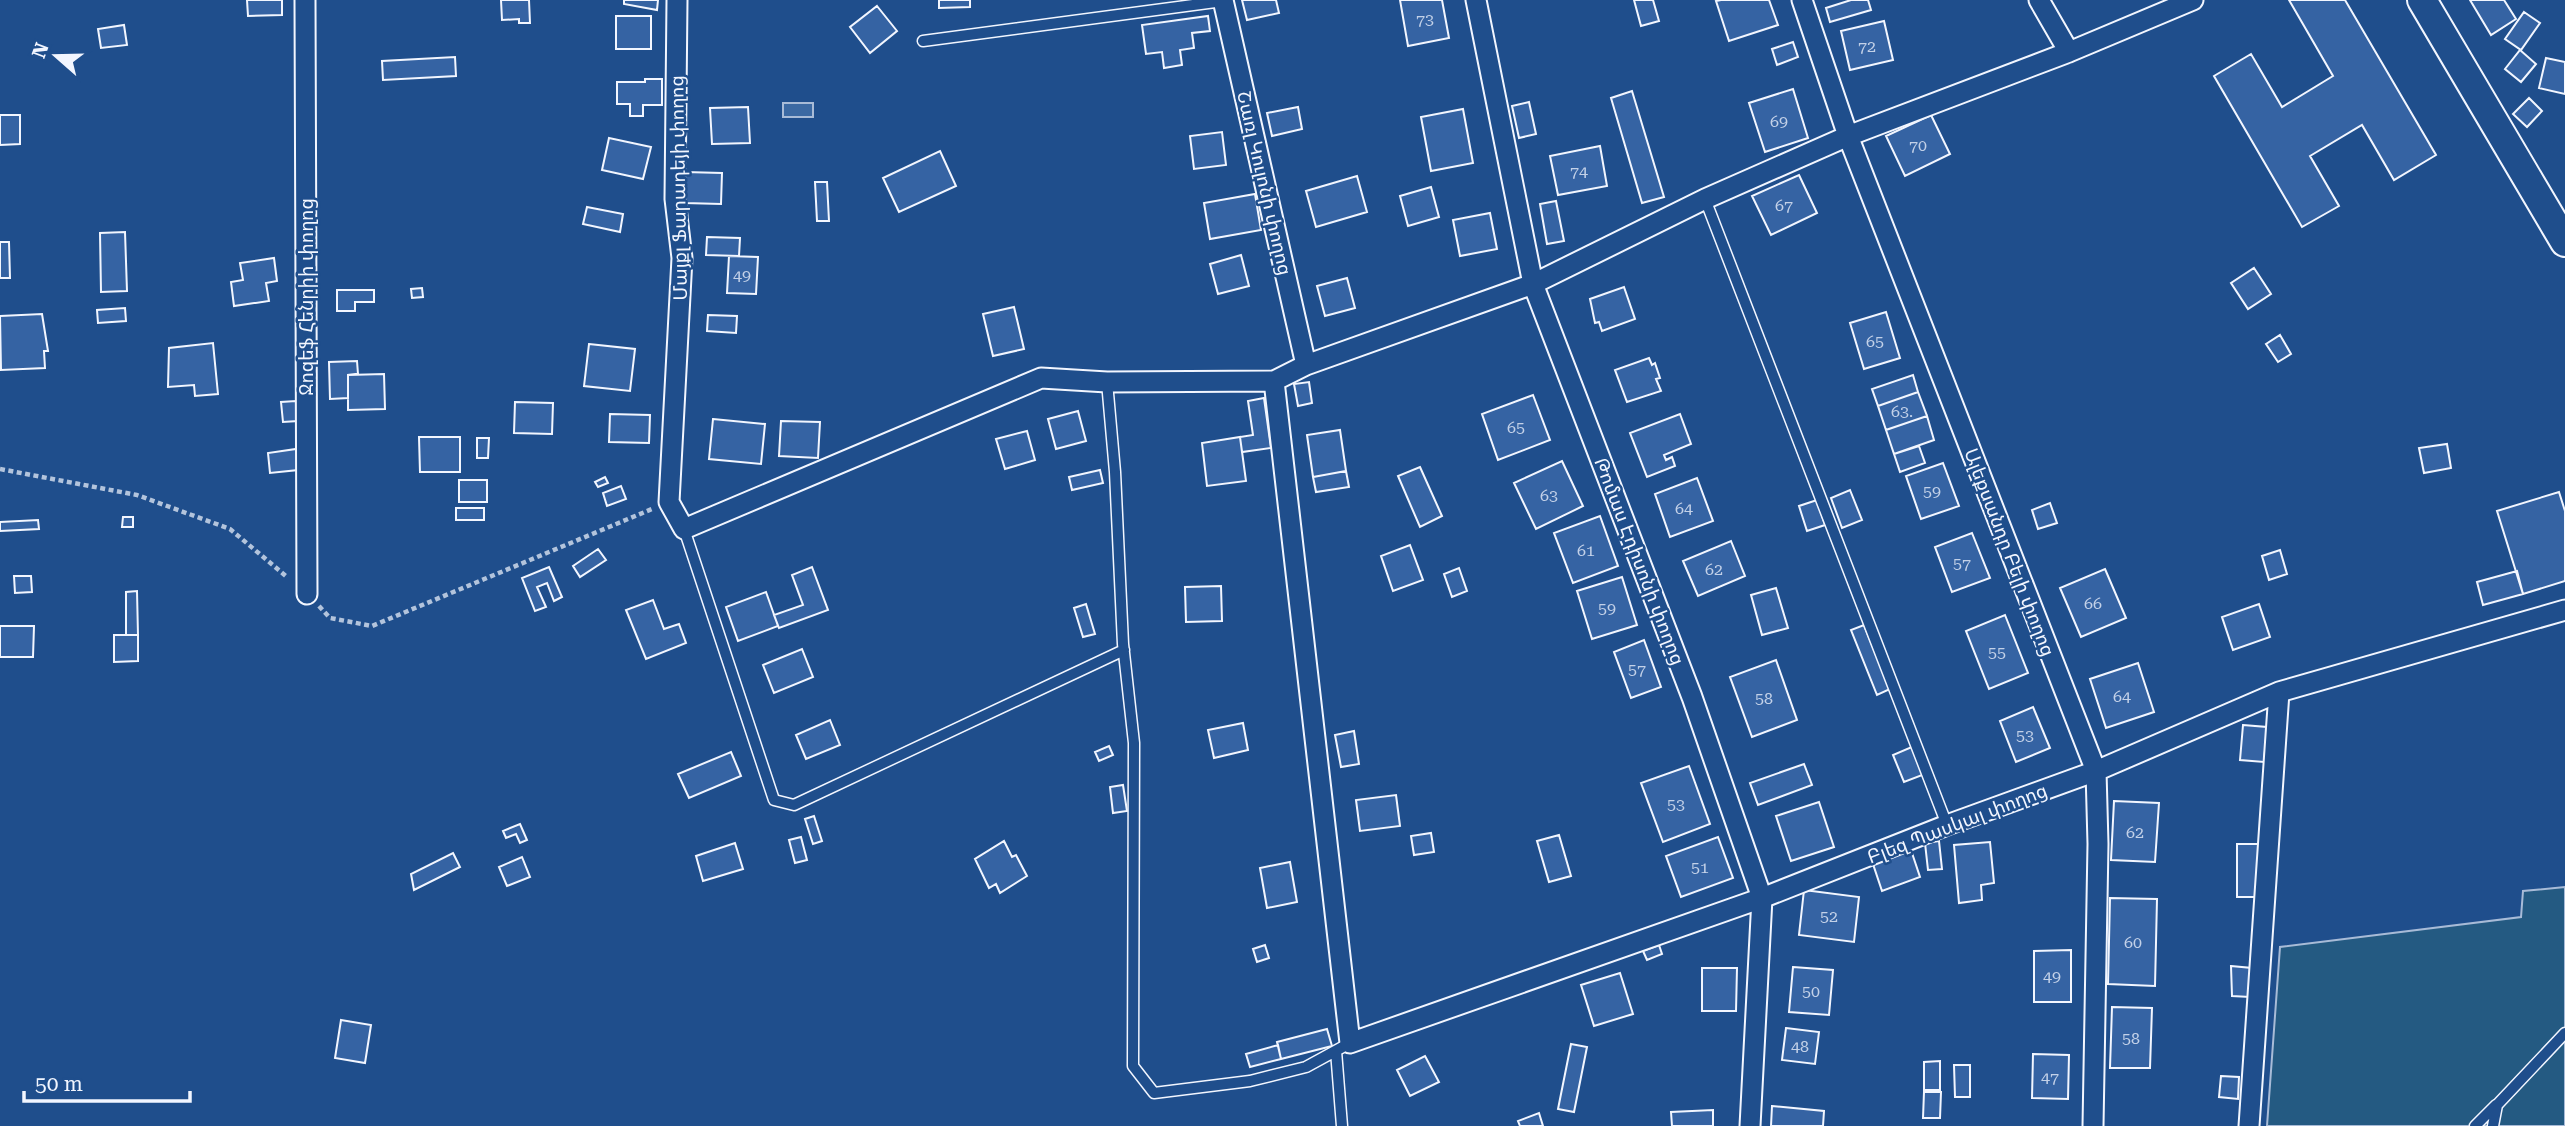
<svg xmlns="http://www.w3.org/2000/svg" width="2565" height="1126" font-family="'Roboto Serif','Noto Sans Armenian',serif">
<rect width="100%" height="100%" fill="#1f4e8c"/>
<path fill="#245a82" stroke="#a8bbd7" stroke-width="2" d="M2565 887V1126H2267L2280 947 2521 917 2523 891Z"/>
<path fill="#3b69a3" stroke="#a8bbd7" stroke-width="2" d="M783 103H813V117H783Z"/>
<path fill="#3563a3" stroke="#f2f6ff" stroke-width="2" d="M247 0H282V15L248 16Z
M501 0H529L530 23H519V19L502 20Z
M624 0H658L657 10 624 4Z
M939 0H970V7L939 8Z
M1242 0H1276L1279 13 1247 20Z
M1400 0H1442L1449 38 1408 46Z
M1634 0H1653L1659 21 1641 26Z
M1721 0H1769L1778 25 1729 41 1716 1Z
M1851 0H1868L1871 10 1830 22 1826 8Z
M2289 0H2345L2436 155 2394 180 2362 125 2310 156 2339 206 2302 227 2214 76 2251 54 2282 107 2333 76Z
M2470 0H2504L2516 19 2491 35Z
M877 6 897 31 870 53 850 27Z
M2524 12 2540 23 2521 50 2505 39Z
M616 16H651V49H616Z
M1208 16 1210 31 1192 33 1194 48 1180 50 1182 65 1164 68 1162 52 1146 54 1142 25Z
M1884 21 1893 60 1850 70 1841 31Z
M124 25 127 45 101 48 98 29Z
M1793 42 1798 57 1777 65 1772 49Z
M2520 50 2536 64 2521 82 2505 69Z
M455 57 456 76 383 80 382 61Z
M2546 58 2565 62V94L2539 88Z
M645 79H662V105H643V116H630V104H617V82H645Z
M1793 89 1808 138 1765 152 1749 103Z
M1632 91 1664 197 1642 203 1611 98Z
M2529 98 2542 111 2527 127 2513 114Z
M1529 102 1536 134 1519 138 1512 106Z
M748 107 750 143 712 144 710 108Z
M1298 107 1302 129 1272 136 1267 113Z
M1463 109 1473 163 1431 171 1421 117Z
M0 115H20V144L0 145Z
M1931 115 1950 154 1905 176 1886 136Z
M1222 132 1226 165 1194 169 1190 136Z
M609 138 651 147 643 179 602 170Z
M1600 146 1607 186 1558 195 1550 156Z
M940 151 956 186 899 212 883 178Z
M685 172 722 173 721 204 685 203Z
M1799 175 1817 213 1771 235 1752 196Z
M1357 176 1367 212 1316 227 1306 191Z
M815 182H827L829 221H817Z
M1431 187 1439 217 1408 226 1400 196Z
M1255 194 1261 230 1210 239 1204 203Z
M1556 201 1564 241 1547 244 1540 204Z
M587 207 623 214 620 232 583 224Z
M1490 213 1497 249 1460 256 1453 220Z
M125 232 127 291 101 292 100 233Z
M707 237 740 238 739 256 706 255Z
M0 242H9L10 278H0Z
M1241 255 1249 286 1218 294 1210 264Z
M729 256 758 257 756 294 727 293Z
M274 258 277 281 266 283 269 301 234 306 231 282 243 280 240 263Z
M2254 268 2271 294 2248 309 2231 283Z
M1347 278 1355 308 1325 316 1317 286Z
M1624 287 1635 319 1602 331 1599 322 1595 323 1590 299Z
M422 288 423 297 412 298 411 289Z
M337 290H374V302H355V311H337Z
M1014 307 1024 349 993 356 983 314Z
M125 308 126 321 98 323 97 310Z
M1886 312 1900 358 1864 369 1850 323Z
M42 314 48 351H44L45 368 1 370 0 316Z
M708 315 737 316 736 333 707 331Z
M2280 335 2291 354 2278 362 2266 344Z
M213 343 218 394 195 396 194 385 168 387 169 348Z
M589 344 635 349 630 391 584 386Z
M1649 358 1652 365 1655 363 1660 378 1656 379 1661 391 1627 402 1615 370Z
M357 361 358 374 348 375V398L330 399 329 362Z
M384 374 385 409 348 410V375Z
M1913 375 1918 392 1878 406 1872 389Z
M1309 382 1312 403 1298 406 1294 384Z
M1918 392 1927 416 1886 430 1878 406Z
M1533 395 1550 440 1498 460 1482 414Z
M1264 398 1271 448 1242 452 1240 437 1253 435 1248 401Z
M296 401 298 421 283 422 281 402Z
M515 402 553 403 552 434 514 433Z
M1078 411 1086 441 1056 449 1048 419Z
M610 414 650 415 649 443 609 442Z
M1680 414 1691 444 1664 455 1666 460 1672 457 1675 466 1647 477 1630 433Z
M1927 416 1934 440 1894 454 1886 430Z
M713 419 765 424 761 464 709 459Z
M781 421 820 422 818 458 779 456Z
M1340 430 1346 471 1313 477 1307 435Z
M1027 431 1035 460 1005 469 996 439Z
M419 437H460V472H420Z
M1240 437 1246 481 1207 486 1202 443Z
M477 438H489L488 458H477Z
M2447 444 2451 468 2424 473 2419 448Z
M1919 446 1925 463 1900 472 1894 454Z
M296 449 298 470 270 473 268 453Z
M1562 461 1583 506 1536 529 1514 483Z
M1943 463 1959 506 1921 519 1906 476Z
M1420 467 1442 516 1420 527 1398 476Z
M1100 470 1103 483 1072 490 1069 477Z
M1346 471 1349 487 1316 492 1313 477Z
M605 477 608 483 598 487 595 482Z
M1697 478 1713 521 1670 537 1655 494Z
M459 480H487V502H459Z
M621 486 626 499 607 506 603 493Z
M1850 490 1862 520 1842 528 1831 498Z
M2559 492 2565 511V581L2523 594 2497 511Z
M1817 500 1825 525 1807 531 1799 506Z
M2050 503 2057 523 2038 529 2032 510Z
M456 508H484V520H456Z
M1600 516 1618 566 1573 583 1554 533Z
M123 517H133V527H122Z
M38 520 39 529 0 531V522Z
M1972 533 1990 578 1952 592 1935 547Z
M1731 541 1745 576 1698 596 1683 561Z
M1410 545 1423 580 1393 591 1381 556Z
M598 549 606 560 580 577 573 566Z
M2280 550 2287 574 2269 580 2262 556Z
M549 567 562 597 554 601 547 583 537 587 546 607 535 611 522 578Z
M812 567 828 610 779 628 774 615 803 605 792 575Z
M1459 568 1467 591 1452 597 1444 574Z
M2105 569 2126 618 2081 637 2060 588Z
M2517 571 2523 594 2483 605 2477 582Z
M14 576H31L32 592 15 593Z
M1622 577 1637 625 1592 639 1577 591Z
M1221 586 1222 621 1186 622 1185 587Z
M1776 588 1788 628 1762 635 1751 595Z
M137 591 138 635H126V592Z
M766 592 778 626 738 641 726 607Z
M653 600 664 629 679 624 686 643 646 659 626 610Z
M1086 604 1095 634 1083 637 1074 608Z
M2259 604 2270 637 2233 650 2222 617Z
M2005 615 2028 673 1989 689 1966 631Z
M1864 625 1890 689 1877 695 1851 630Z
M0 626H34L33 657H0Z
M114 635H138V661L114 662Z
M1644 640 1661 687 1631 698 1614 652Z
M802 649 813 677 774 693 763 665Z
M1776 660 1797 720 1752 737 1730 677Z
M2138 663 2154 712 2106 728 2090 679Z
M2033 707 2050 748 2016 762 2000 721Z
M830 720 840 745 806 759 796 735Z
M1243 723 1248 750 1214 758 1208 730Z
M2243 725 2267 727 2264 762 2240 760Z
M1354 731 1359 764 1341 767 1335 735Z
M1109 746 1113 755 1099 761 1095 752Z
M1914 746 1925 774 1904 782 1893 755Z
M731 752 741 776 689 798 678 774Z
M1804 764 1812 785 1758 805 1750 783Z
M1689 766 1710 824 1663 842 1641 783Z
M1123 785 1127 811 1113 813 1110 787Z
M1396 795 1400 826 1360 831 1356 800Z
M2114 801 2159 803 2155 862 2111 860Z
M1819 802 1834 847 1791 861 1776 816Z
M814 816 822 841 813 844 805 819Z
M520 824 527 840 520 843 516 834 506 838 503 831Z
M1431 833 1434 852 1414 855 1411 836Z
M1559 835 1571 876 1549 882 1537 841Z
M801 837 807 860 795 863 789 840Z
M1718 837 1733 878 1681 897 1666 856Z
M1004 841 1012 857 1016 855 1027 876 1000 893 996 884 989 888 975 859Z
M1939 841 1942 869 1928 870 1925 843Z
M1990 842 1994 883 1981 885 1982 900 1959 903 1954 845Z
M735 843 743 869 703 881 696 856Z
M2237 844H2259L2260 897H2237Z
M1911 850 1920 877 1882 891 1873 864Z
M453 853 460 867 414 890 411 874Z
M522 857 530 877 507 886 499 867Z
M1290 862 1297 902 1267 908 1260 868Z
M1804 890 1859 897 1854 942 1799 935Z
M2110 898 2157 899 2155 986 2108 984Z
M1265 945 1269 958 1257 962 1253 949Z
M1659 945 1662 954 1647 960 1643 951Z
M2071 950V1002H2034V951Z
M2231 966 2252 968 2250 997 2232 996Z
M1793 967 1833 970 1829 1015 1789 1012Z
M1702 968H1737L1736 1011H1702Z
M1620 973 1633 1014 1594 1026 1581 985Z
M2112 1007 2152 1008 2150 1068H2110Z
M341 1020 371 1025 365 1063 335 1058Z
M1786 1028 1819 1032 1815 1064 1782 1060Z
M1327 1029 1332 1046 1281 1059 1277 1042Z
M1571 1044 1587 1047 1574 1112 1558 1109Z
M1278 1045 1281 1059 1250 1067 1246 1054Z
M2033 1054 2069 1055 2068 1099 2032 1098Z
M1425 1056 1439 1082 1410 1096 1397 1070Z
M1940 1061V1090H1924V1062Z
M1954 1065H1970V1097H1955Z
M2221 1076 2239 1077 2238 1099 2219 1097Z
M1924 1092H1941L1940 1118H1923Z
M1772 1106 1824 1111 1823 1126H1771Z
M1713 1110V1126H1672L1671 1112Z
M1539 1113 1543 1126H1520L1518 1121Z"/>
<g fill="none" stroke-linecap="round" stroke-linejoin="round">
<g stroke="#f2f6ff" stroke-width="13">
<path id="service" d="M923 41 1223 1
M1705 199 1947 825
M1107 382 1115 472 1123 644 1134 743 1133 1066 1154 1093 1250 1081 1306 1067 1350 1043
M684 529 774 800 794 805 1124 650
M1336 1051 1342 1126
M2475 1126 2496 1105
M2493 1126 2497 1105 2565 1033"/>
</g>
<g stroke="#f2f6ff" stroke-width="23">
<path id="minor" d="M305 0 307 594
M677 0 675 199 682 258 669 502 684 529 1041 378 1107 382 1274 381 1306 365 1533 284 1705 199 1848 136 2069 52 2193 0
M1223 0 1306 365
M1476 0 1533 284 1692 697 1762 898 1750 1126
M1802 0 1848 136 2096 771 2098 844 2093 1126
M2039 0 2069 52
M1274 381 1350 1043 1762 898 1947 825 2096 771 2279 692 2565 610
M2249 1126 2279 692"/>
</g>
<g stroke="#f2f6ff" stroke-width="32">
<path id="secondary" d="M2422 0 2565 242"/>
</g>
<path stroke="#b3c4dc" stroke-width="4.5" stroke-dasharray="5 3.5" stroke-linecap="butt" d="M0 469 137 495 230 529 287 577
M319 606 330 618 372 626 652 509"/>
<use href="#service" stroke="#1f4e8c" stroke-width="10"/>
<use href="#minor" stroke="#1f4e8c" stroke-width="19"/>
<use href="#secondary" stroke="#1f4e8c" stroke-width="28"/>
</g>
<g text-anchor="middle" stroke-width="5" stroke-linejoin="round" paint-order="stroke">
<g font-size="16" fill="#c3d1e8">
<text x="1425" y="25">73</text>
<text x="1867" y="52">72</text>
<text x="1779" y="127">69</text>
<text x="1918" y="151">70</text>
<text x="1579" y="177">74</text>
<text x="1784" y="211">67</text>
<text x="742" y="281">49</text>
<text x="1875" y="347">65</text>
<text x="1902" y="417">63.</text>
<text x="1516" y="433">65</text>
<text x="1932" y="497">59</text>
<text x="1549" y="501">63</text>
<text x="1684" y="514">64</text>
<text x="1586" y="556">61</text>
<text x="1962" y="569">57</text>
<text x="1714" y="575">62</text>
<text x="2093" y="609">66</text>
<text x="1607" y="614">59</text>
<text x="1997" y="658">55</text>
<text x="1637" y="675">57</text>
<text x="2122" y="702">64</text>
<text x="1764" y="704">58</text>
<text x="2025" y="741">53</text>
<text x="1676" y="810">53</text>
<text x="2135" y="838">62</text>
<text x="1700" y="873">51</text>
<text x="1829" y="922">52</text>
<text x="2133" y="948">60</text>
<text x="2052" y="982">49</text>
<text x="1811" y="997">50</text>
<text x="2131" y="1044">58</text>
<text x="1800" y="1052">48</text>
<text x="2050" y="1083">47</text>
</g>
<g font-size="19" fill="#f2f6ff" stroke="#1f4e8c">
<text transform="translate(1265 183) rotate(77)" y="7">Շառլ Կուլոնի փողոց</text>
<text transform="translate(678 188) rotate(-91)" y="7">Մայքլ Ֆարադեյի փողոց</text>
<text transform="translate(306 297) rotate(-90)" y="7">Ջոզեֆ Հենրիի փողոց</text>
<text transform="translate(2010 552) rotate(69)" y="7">Ալեքսանդր Բելի փողոց</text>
<text transform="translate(1640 561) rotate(69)" y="7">Թոմաս Էդիսոնի փողոց</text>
<text transform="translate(1957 823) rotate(-21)" y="7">Բլեզ Պասկալ փողոց</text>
</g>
</g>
<g transform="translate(56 56) rotate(290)" stroke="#1f4e8c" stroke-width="5" paint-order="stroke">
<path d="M0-5L12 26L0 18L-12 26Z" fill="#f2f6ff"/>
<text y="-10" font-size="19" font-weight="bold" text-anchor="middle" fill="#f2f6ff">N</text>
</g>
<path d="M24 1091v10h166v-10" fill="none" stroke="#f2f6ff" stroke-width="3.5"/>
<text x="35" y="1091" font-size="21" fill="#f2f6ff" stroke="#1f4e8c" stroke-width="5" paint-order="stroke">50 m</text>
</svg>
